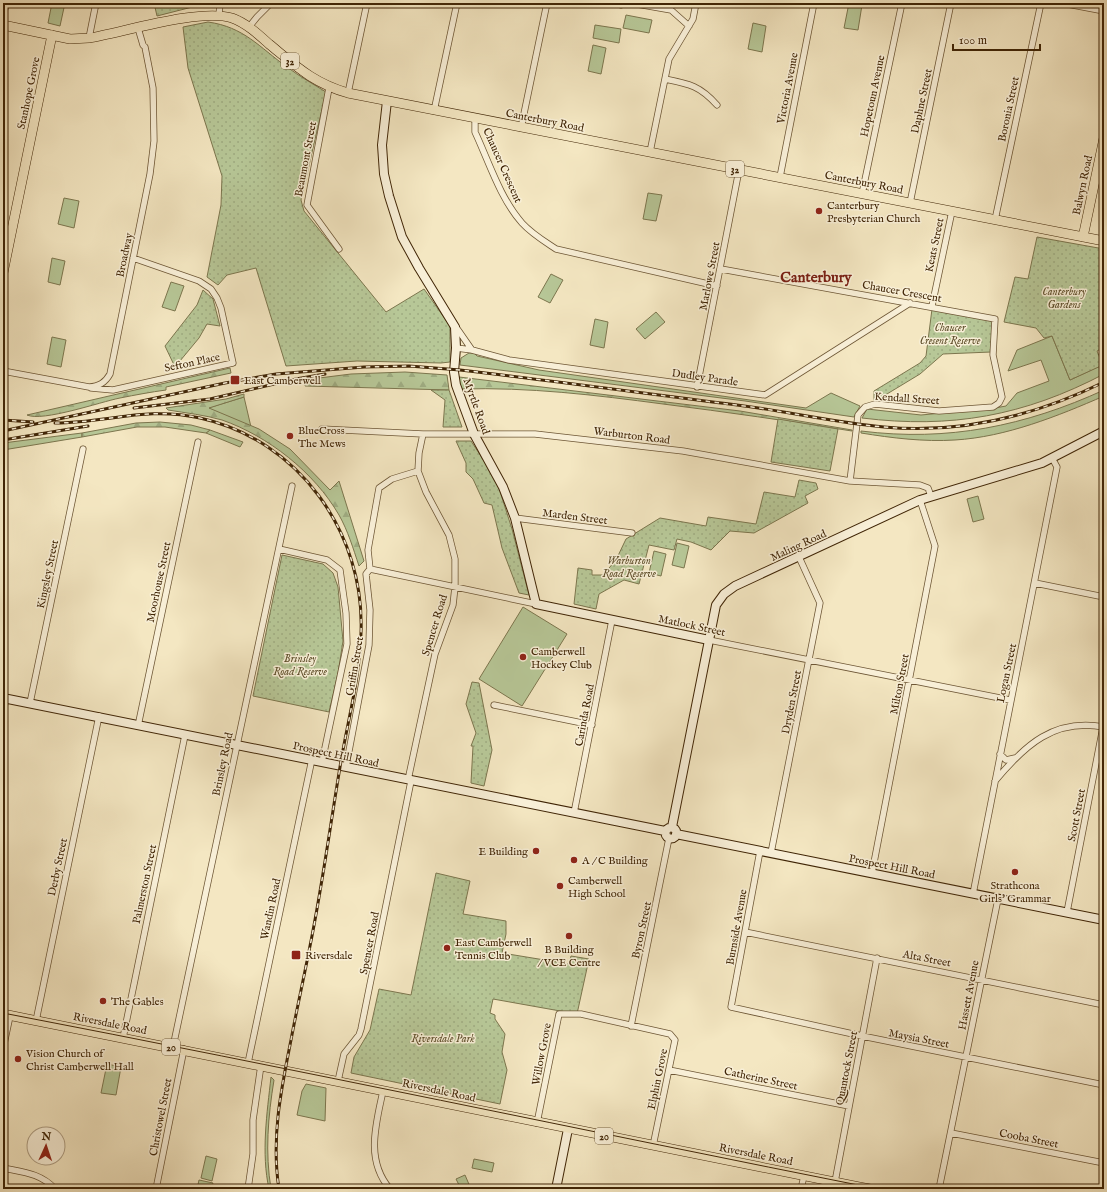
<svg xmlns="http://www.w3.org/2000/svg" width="1107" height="1192" font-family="'IM FELL English',serif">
<defs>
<pattern id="forest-firs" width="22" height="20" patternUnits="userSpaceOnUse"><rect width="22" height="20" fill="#b7c797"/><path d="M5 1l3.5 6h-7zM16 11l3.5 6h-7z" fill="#9eab81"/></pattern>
<pattern id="park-dots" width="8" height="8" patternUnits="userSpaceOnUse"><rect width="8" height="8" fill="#b7c797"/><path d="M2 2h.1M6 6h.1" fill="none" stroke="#9eab81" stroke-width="1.8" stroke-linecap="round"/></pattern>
</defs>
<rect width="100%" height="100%" fill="#f4e7c2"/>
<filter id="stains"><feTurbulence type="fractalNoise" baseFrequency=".005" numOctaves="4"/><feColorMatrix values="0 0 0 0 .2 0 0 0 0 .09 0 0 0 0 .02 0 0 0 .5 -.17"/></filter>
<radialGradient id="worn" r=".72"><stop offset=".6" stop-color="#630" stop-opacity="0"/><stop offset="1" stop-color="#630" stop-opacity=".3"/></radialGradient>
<path fill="#b7c797" stroke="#7c764e" d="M52 3H65L60 26 48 23Z
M849 3 862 5 858 30 844 28Z
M626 15 652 20 649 33 623 28Z
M753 23 766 26 762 52 748 49Z
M595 25 621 29 619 43 593 38Z
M593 45 606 48 601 74 588 71Z
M648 193 662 195 656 221 643 219Z
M64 198 79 201 74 228 58 224Z
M52 258 65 261 60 285 48 282Z
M551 274 563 280 550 303 538 297Z
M171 282 184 286 175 311 162 307Z
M656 312 665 322 645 339 636 329Z
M595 319 608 322 604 348 590 345Z
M1052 336 1070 380 1104 364V374C1024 416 951 429 862 418L867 409 921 415 995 408 1006 406 1017 393 1049 381 1041 360 1008 371 1017 350Z
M52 337 66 340 61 367 47 364Z
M469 353H474L477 356 539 370 806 408 831 393 860 406 854 417 745 401 460 365 461 358Z
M1104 390V396C1058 416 1006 437 955 440 924 442 892 438 861 433V431C948 442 1025 426 1104 390Z
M244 397 251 427 208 408Z
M210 430 243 442 240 447 206 433Z
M82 433V437L3 450V443Z
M978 496 984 519 973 522 967 499Z
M677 543 689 546 684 568 672 565Z
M654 551 666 554 661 576 649 573Z
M523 607 567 634 522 706 479 679Z
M107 1064 121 1067 116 1095 101 1093Z
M271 1077 274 1080C268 1117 265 1152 271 1189H269C261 1153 267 1113 271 1077Z
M306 1084 326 1088 325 1121 297 1115 302 1091Z
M206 1156 217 1159 212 1181 201 1178Z
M474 1159 494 1163 492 1172 472 1168Z
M465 1175 471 1189H461L456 1179Z
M199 1180 213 1183 211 1189H197Z"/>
<path fill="url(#forest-firs)" stroke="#7c764e" d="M230 368 231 373 166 387V390C151 392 135 395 120 398 100 402 43 422 27 415Z
M405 372 447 375 449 390 305 386 303 380 351 374Z
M459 377 740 411 852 430V431C789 421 726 412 663 404 595 395 529 387 460 389Z
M244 394V397L209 408 259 429 290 449 330 490 339 481 364 561 359 566C353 548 348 531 339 515 314 472 268 436 222 420 205 415 186 413 168 410L166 408 226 399Z
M160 422 191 425 210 430 206 433 165 427H137L82 437V433L136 423Z"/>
<path fill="url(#park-dots)" stroke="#7c764e" d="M154 3H208L157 16Z
M208 22C244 27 259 47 287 67 299 76 313 84 326 92L301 200 304 211 386 312 424 289 450 326V362L441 363 357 361 286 366 256 268 227 275 218 285 207 277 221 205 222 176 188 68 183 27Z
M1037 237 1104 249V347L1097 351 1103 365 1070 380 1052 336 1044 338 1036 328 1004 322 1015 277 1028 279Z
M203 290 213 299 220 326 207 324 199 338 175 367 165 346 197 305Z
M932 309 992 321 994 323 991 352 943 354 920 374 882 397 881 401 874 400V391L920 363 926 356Z
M431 390H449L462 427H443L445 400Z
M778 419 838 429 830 471 771 462Z
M456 441H471L496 479 512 529 529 595 519 593 502 548 492 505 484 503 473 479 466 472V463Z
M799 480 816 483 818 489 805 496 808 503 754 533 730 531 711 550 691 542 677 539 674 550 649 545 639 584 624 580 599 594 596 609 574 604 578 568 592 570V575H603L616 560 626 539 660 518 706 526 708 517 756 524 764 492 795 497Z
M282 555 323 564 333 573 338 587 343 641 338 673 329 712 253 696Z
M472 682 479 683 492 750 484 786 471 783 473 746H471L476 733 466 704Z
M436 873 470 881 463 914 506 921V934L502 953 569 964 571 956 589 959 577 1014 493 999 490 1013 495 1015V1019L505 1034 502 1052 507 1070 500 1104 351 1073 354 1057 370 1030 379 989 411 995Z"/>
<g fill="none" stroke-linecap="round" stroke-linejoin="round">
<g stroke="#6d5635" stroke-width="7">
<path id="street" d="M631 3 671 10 689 26
M1062 3 1104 11
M621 5 626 3
M219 16 220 3
M3 18 6 3
M249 27 257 17 271 3
M89 38 96 3
M665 79C690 84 700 86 717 105
M329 88 307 205 339 249
M348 93 367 3
M434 111 457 3
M475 119V132C489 162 500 198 522 223 532 234 544 241 556 249L717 286
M521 128 547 3
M650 152 669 59 693 19 696 3
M780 177 814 3
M862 194 902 3
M910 203 951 3
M995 220 1041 3
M721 269 995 319 993 355 1002 397 999 403 993 407 939 411 875 404 865 407 858 415 850 481
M932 306 952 211
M456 327 472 350
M456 348 472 350 509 360 765 395 910 303
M3 371 89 387C99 386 105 383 110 374L150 174 154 141 153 88 145 47 143 45 138 28
M697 387 739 170
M91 388 113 390 233 363 221 308 217 298 211 289 199 281 133 258
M322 429 423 434H535L683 451 850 481 920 485 928 488 931 496
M515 518 632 533
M279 549 327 560 340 570 346 613 347 644 322 762
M370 569 536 604
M370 569 368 550 379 488 392 479 418 471
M1035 583 1104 597
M709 640 1010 700
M30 703 83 449
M494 705 592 725
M3 712 6 699
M138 726 198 442
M1000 754 1006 760 1015 758
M346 767 369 645 370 610 366 574 370 569
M408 780 435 654 453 605 455 587V559L449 535 426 492 418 471 419 453 423 434
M995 781C1025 745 1054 718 1104 727
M574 813 612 620
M760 851 731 1007 862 1036 1104 1085
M771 853 820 603 799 557
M872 873 935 546 920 500
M973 894 1057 467 1052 458
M1067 912 1104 722
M745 932 1104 1005
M36 1021 99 716
M631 1026 669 838
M123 1038 185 735
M173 1047 292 486
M3 1049 10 1016
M248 1063 312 759
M669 1070 849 1106
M338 1081 344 1054 359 1035 361 1029 411 781
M383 1091C376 1124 365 1160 390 1189
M537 1123 559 1014H581L670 1034 675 1040 653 1146
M951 1133 1104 1163
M3 1168C22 1172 41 1173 55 1189
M835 1182 877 958
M156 1189 184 1049
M248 1189 253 1154V1120L261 1065
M801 1189 804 1176
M939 1189 998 899"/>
</g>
<g stroke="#402506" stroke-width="10">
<path id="secondary" d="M387 101 382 145 384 174 389 196 402 237 419 268 455 327 456 348 454 372 456 385 474 434 503 487 515 518 536 604 709 640
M3 698 665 831
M672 827 716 605 724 594 735 586 920 500 1042 463 1104 431
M665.5 833a5.5 5.5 0 1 1 11 0a5.5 5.5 0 1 1-11 0Z
M676 834 1104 920
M556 1189 568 1129"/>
</g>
<g stroke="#402506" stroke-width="10">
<path id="primary" d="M3 25 70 39 89 38C124 32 200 8 232 18 246 23 258 34 269 44 296 66 313 83 348 93L1104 241
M1083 237 1104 138
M3 273 52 35
M3 1014C293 1070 581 1132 870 1189"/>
</g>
<use href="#street" stroke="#f8efd7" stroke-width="5.5"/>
<use href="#secondary" stroke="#f8efd7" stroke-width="8"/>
<use href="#primary" stroke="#f4e7c2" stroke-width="9"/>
<path stroke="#402506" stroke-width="1" d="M3 1013C295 1069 586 1131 878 1189"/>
<g stroke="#402506" stroke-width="3">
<path id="rail" d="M134 408 210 399 296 379 325 374
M3 420 33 422
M55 423C107 423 146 406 200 418 299 440 365 533 361 633 360 678 347 723 340 767 330 827 322 887 310 946 304 977 297 1008 291 1040 281 1090 271 1138 279 1189
M3 431 225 383 276 374 364 367 409 366 460 370C555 381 649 394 744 406 791 412 837 423 884 427 961 434 1035 416 1104 382
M3 440 88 426"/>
</g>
<use href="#rail" stroke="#f8efd7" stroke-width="1.5" stroke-dasharray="4.5" stroke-linecap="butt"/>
</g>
<g fill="#8f2418" stroke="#f8efd7" stroke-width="1.5">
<circle cx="819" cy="211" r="4"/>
<rect x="230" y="375" width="10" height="10" rx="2"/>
<circle cx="290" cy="436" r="4"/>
<circle cx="523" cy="657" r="4"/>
<circle cx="536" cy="851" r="4"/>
<circle cx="574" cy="860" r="4"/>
<circle cx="1015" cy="872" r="4"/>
<circle cx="560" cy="886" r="4"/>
<circle cx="569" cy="936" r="4"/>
<circle cx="447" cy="948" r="4"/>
<rect x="291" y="950" width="10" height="10" rx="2"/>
<circle cx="103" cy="1001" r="4"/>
<circle cx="18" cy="1059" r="4"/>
</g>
<g text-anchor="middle" stroke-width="3" stroke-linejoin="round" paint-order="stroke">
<g fill="#f8efd7" stroke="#776245" stroke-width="1">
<rect x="281" y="53" width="18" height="16" rx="3"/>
<rect x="726" y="161" width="18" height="16" rx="3"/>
<rect x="162" y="1039" width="18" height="16" rx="3"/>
<rect x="595" y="1128" width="18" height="16" rx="3"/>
</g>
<g font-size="10" font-weight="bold" fill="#402506">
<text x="290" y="65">32</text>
<text x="735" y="173">32</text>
<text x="171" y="1051">20</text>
<text x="604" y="1140">20</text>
</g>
<g font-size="11" fill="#402506" stroke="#f8efd7">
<text transform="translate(787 88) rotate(-79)" y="4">Victoria Avenue</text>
<text transform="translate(28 93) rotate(-78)" y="4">Stanhope Grove</text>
<text transform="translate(872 96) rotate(-78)" y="4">Hopetoun Avenue</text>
<text transform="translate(921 101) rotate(-78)" y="4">Daphne Street</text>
<text transform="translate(1008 109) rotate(-78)" y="4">Boronia Street</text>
<text transform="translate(545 120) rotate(11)" y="4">Canterbury Road</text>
<text transform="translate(305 159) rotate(-79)" y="4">Beaumont Street</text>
<text transform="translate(503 165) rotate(66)" y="4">Chaucer Crescent</text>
<text transform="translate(864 182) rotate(11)" y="4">Canterbury Road</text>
<text transform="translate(1082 185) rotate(-78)" y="4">Balwyn Road</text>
<text transform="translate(934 245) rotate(-78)" y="4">Keats Street</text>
<text transform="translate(124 255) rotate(-78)" y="4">Broadway</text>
<text transform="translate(709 276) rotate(-79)" y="4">Marlowe Street</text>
<text transform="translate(902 291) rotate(10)" y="4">Chaucer Crescent</text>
<text transform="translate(192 362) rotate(-12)" y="4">Sefton Place</text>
<text transform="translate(705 377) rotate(8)" y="4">Dudley Parade</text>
<text transform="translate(907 398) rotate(4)" y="4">Kendall Street</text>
<text transform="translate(477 406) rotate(70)" y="4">Myrtle Road</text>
<text transform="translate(632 435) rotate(7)" y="4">Warburton Road</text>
<text transform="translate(575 516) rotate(7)" y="4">Marden Street</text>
<text transform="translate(798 545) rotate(-25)" y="4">Maling Road</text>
<text transform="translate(47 574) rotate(-78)" y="4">Kingsley Street</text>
<text transform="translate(158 582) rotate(-78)" y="4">Moorhouse Street</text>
<text transform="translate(434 625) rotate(-73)" y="4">Spencer Road</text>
<text transform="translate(692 625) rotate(12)" y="4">Matlock Street</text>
<text transform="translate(354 666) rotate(-80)" y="4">Griffin Street</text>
<text transform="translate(1006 673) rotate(-78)" y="4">Logan Street</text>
<text transform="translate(899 684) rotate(-79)" y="4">Milton Street</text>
<text transform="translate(791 702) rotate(-79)" y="4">Dryden Street</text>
<text transform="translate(584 715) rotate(-79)" y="4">Carinda Road</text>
<text transform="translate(336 754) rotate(12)" y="4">Prospect Hill Road</text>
<text transform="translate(222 764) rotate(-78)" y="4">Brinsley Road</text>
<text transform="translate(1076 815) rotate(-79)" y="4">Scott Street</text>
<text transform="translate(892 866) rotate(11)" y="4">Prospect Hill Road</text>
<text transform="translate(57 867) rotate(-78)" y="4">Derby Street</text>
<text transform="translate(144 884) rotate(-78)" y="4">Palmerston Street</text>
<text transform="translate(270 909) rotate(-78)" y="4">Wandin Road</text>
<text transform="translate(736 927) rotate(-80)" y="4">Burnside Avenue</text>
<text transform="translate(641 930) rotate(-78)" y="4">Byron Street</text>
<text transform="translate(369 943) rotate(-79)" y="4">Spencer Road</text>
<text transform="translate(927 958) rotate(11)" y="4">Alta Street</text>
<text transform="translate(968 995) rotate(-79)" y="4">Hassett Avenue</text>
<text transform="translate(110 1023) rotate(11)" y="4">Riversdale Road</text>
<text transform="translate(919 1038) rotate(11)" y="4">Maysia Street</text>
<text transform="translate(541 1054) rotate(-79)" y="4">Willow Grove</text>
<text transform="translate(846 1068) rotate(-79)" y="4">Quantock Street</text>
<text transform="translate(761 1078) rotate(12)" y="4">Catherine Street</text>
<text transform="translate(657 1079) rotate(-78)" y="4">Elphin Grove</text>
<text transform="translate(439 1090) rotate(12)" y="4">Riversdale Road</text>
<text transform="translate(160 1117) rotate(-79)" y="4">Christowel Street</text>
<text transform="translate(1029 1138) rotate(11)" y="4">Cooba Street</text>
<text transform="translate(756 1154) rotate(11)" y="4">Riversdale Road</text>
</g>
<g font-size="11" fill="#402506" stroke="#f8efd7" text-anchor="start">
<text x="827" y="209">Canterbury<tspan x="827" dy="13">Presbyterian Church</tspan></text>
<text x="244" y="384">East Camberwell</text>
<text x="298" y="434">BlueCross<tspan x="298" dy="13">The Mews</tspan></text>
<text x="531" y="655">Camberwell<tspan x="531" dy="13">Hockey Club</tspan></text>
<text x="528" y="855" text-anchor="end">E Building</text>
<text x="582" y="864">A / C Building</text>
<text x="568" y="884">Camberwell<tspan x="568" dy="13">High School</tspan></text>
<text x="1015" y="889" text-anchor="middle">Strathcona<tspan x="1015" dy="13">Girls' Grammar</tspan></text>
<text x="455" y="946">East Camberwell<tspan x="455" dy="13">Tennis Club</tspan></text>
<text x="569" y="953" text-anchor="middle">B Building<tspan x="569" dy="13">/ VCE Centre</tspan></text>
<text x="305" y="959">Riversdale</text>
<text x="111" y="1005">The Gables</text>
<text x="26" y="1057">Vision Church of<tspan x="26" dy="13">Christ Camberwell Hall</tspan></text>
</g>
<g font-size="11" font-style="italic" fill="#5e4e2a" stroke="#f8efd7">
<text x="1064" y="295">Canterbury<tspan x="1064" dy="13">Gardens</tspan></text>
<text x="950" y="331">Chaucer<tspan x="950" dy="13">Cresent Reserve</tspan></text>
<text x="629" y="564">Warburton<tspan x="629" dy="13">Road Reserve</tspan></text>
<text x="300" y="662">Brinsley<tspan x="300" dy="13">Road Reserve</tspan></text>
<text x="443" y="1042">Riversdale Park</text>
</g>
<g font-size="15" font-weight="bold" fill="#7a1f14" stroke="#f8efd7">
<text x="816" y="282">Canterbury</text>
</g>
</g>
<rect width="1107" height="1192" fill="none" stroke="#f4e7c2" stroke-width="16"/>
<rect x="4" y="4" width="1099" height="1184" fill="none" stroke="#402506" stroke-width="2"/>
<rect x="8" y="8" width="1091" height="1176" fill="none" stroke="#402506"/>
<g transform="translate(46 1146) rotate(3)"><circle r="19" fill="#f8efd7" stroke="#ae9e83"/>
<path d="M0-3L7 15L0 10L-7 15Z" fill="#8f2418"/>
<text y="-6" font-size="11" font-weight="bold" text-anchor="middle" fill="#402506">N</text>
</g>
<path d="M953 44v6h87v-6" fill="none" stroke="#402506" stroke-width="2"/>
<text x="959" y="44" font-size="12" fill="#402506" stroke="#f8efd7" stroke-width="3" paint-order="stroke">100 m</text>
<rect width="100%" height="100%" filter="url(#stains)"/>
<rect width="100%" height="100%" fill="url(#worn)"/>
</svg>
